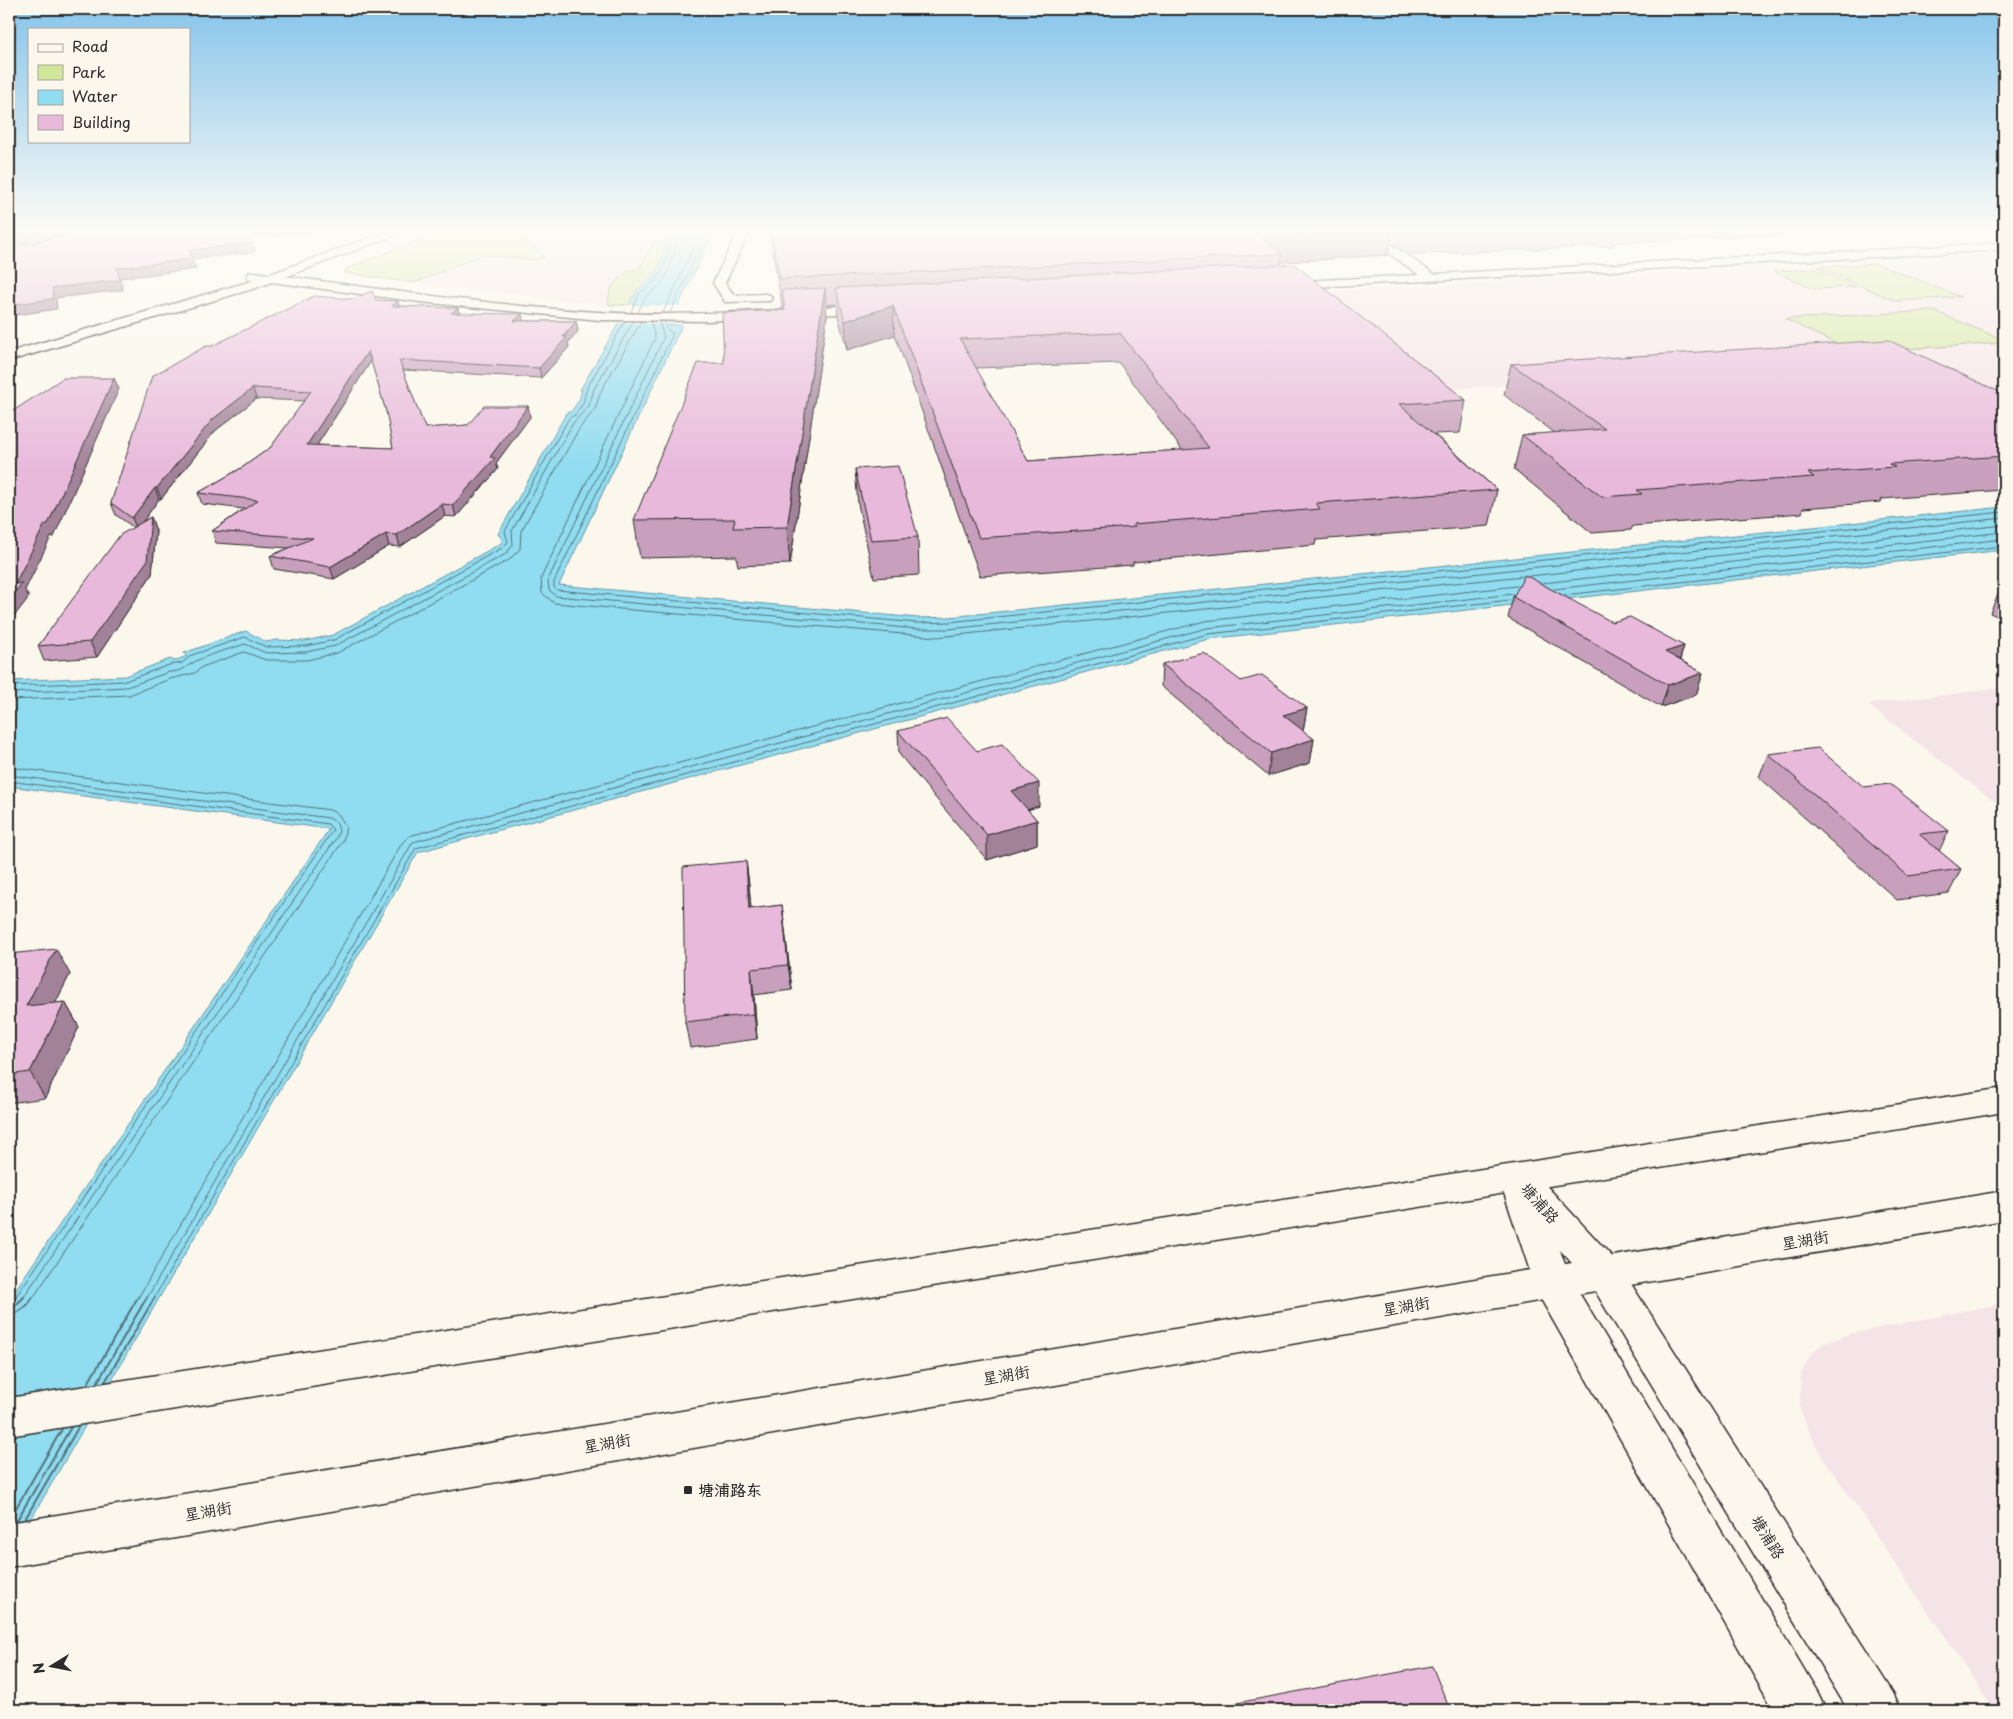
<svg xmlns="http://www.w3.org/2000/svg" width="2013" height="1719" font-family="'Playpen Sans','LXGW WenKai TC',sans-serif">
<rect width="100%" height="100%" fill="#fbf7ec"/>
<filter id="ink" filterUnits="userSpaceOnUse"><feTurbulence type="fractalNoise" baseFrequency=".02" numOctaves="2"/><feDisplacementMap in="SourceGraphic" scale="10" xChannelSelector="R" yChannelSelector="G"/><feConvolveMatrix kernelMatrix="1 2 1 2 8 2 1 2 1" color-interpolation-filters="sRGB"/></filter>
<g filter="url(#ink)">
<path fill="#f5e4e7" d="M530 230H661L638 270 608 293 609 305 415 283 481 255 538 260 544 257 526 239Z
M2004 254V410L1898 360 1449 389 1321 291Z
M2004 688V809L1867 704Z
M2004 1303V1710H1995L1820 1453 1809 1432 1800 1408V1392L1801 1373 1811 1354 1824 1343 1850 1334Z"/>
<path fill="#d0e69b" stroke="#7e8863" d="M444 230H530L526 240 544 257 538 260 481 255 415 283 343 273 348 268Z
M661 230H667C665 245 664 264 653 275 641 288 636 288 629 305H609C607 286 616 281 630 270H638Z
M1877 264H1878L1961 297 1896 301 1817 267Z
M1815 269 1856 287 1813 289 1773 271Z
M1934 311 2004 340V343L1853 352 1785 319Z"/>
<path fill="#90dcf0" stroke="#6895a1" d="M667 230H715L669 325H682L559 585 918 618 949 617 2004 507V550L1209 639 418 852 9 1557V1299L329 829 9 786V681L125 676 170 659 174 661 187 656 184 653 246 631 266 642 277 640 305 641 333 635 500 544 503 540 498 534 567 412H571L579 400 582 390H580L629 305C637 286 641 289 653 275 664 263 665 245 667 230Z"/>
<path fill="#fbf7ec" d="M626 305 681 306 673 324 616 323Z"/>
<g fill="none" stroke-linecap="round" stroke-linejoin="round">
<path stroke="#53727a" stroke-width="1" d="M631 312 639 294 657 279 664 267 672 230
M638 312C646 293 651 295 662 282 673 267 675 248 678 230
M663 313 702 230
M670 313 709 230
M651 322 655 338 541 578 542 593 554 603 937 637 1523 576
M659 322 664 337 548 580 549 590 556 596 917 629H949L2004 518
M665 322 666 328 673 334 554 582V587L557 590 917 623 949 622 2004 512
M1529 576 2004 525
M1543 583 2004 532
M1554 589 2004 539
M1564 595 2004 546
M9 686 125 681 169 665 182 663 192 655 245 637 266 647 306 646 334 640 502 548 508 542 505 531 569 418 575 415 583 403 587 388 625 321
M9 693 127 687 169 672C182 672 188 665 198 660 213 653 230 649 245 644L266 653 306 652 335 646 506 554 513 545 512 531 573 423 589 406 594 389 633 322
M9 700 129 695 170 679 195 673 202 667 244 652 266 660H307L337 653 509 560 520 549 521 531 579 429 595 409 601 391 641 322
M9 767 330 810 339 815 346 827 343 841 33 1298
M9 775 329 818 337 823 339 831 337 837 23 1298
M9 781 328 824 333 830 15 1298
M138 1298 402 843 409 836 1205 621 1517 586
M147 1298 413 842 1207 628 1513 594
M154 1298 416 848 1208 634 1510 600"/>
<path stroke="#53727a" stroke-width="2" d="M9 1301 16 1297
M9 1307 15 1306 24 1297
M9 1315C21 1312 27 1307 33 1297
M105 1382 155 1297
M97 1383 147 1297
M87 1385 138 1297
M25 1519 79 1426
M9 1520 62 1429
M17 1520 71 1427"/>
<g stroke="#2b2b2b" stroke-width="3">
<path id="minor" d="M739 230H750L725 283 734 295 765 294 770 295 772 298 770 301 725 302 713 283Z
M1357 230H1370L1434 274 2004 243V250L1278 289 1276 286 1278 283 1282 282 1419 275Z
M253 272C368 287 483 305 598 312 690 318 783 309 874 304L881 308 874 312 707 321 599 320 420 302 249 279 247 276 249 273Z
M1517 1164 1530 1168 1617 1262 1893 1693 1901 1710H1848L1591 1284 1560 1250 1569 1276 1818 1693 1826 1710H1774L1537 1292 1499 1178 1504 1168Z"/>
</g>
<g stroke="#2b2b2b" stroke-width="3">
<path id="major" d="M392 230H409L256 288 9 361V352L248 282Z
M2004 1088V1112L9 1436V1398Z
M2004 1191V1220L9 1567V1523Z"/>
</g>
<use href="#minor" fill="#fbf7ec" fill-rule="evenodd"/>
<use href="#major" fill="#fbf7ec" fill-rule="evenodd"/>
</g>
<path fill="#c89fbc" stroke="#2b2b2b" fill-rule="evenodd" d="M770 230H1883L1613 243 1612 246 1418 254H1408L1390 242 1388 255 1281 262V265L1466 400 1460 433 1434 434 1497 490 1489 526 1316 540 1315 545 1133 562V565L980 576 895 335 847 350 838 316 837 304 826 305 827 316 790 564 738 566 736 556 640 558 634 520 724 363 783 310 772 247ZM1119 363 1182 450 1028 461 976 368Z
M376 300 398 301 399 306 458 308 459 313 524 321H576L578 331 568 343 569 347 541 378 403 370 425 428 468 425 528 406 530 417 496 463 498 469 456 517 445 516 400 547 389 546 334 579 274 569 270 556 289 548 216 543 212 531 244 509 202 504 198 493 243 467 271 447 304 401 256 399 215 431 161 499H159L142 522 151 517 156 531 152 574 97 657 44 661 38 646 133 527 116 515 111 503 212 346ZM371 361 387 415 393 448 317 445Z
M1511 364 2004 394V490L1882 499 1881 502 1803 508 1802 513 1633 526 1631 530 1592 533 1514 469 1522 435 1555 433 1504 395Z
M855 469 918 537 919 575 874 578 858 504Z
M2004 590V619L1990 613 1999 592Z
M1513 597 1612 622 1684 646 1680 660 1703 673 1696 695 1661 707 1508 618Z
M1162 664 1241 681 1307 708 1303 731 1314 739 1310 763 1268 776 1161 686Z
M898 731 977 751 1039 806 1028 810 1037 820V844L987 860 899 754Z
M1768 754 1864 787 1949 831 1939 851 1961 869 1949 893 1897 900 1759 777Z
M746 861 749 885 751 909 782 905 792 990 754 995 757 1039 690 1048 685 1022Z
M9 954 70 974 55 1003 65 1002 79 1027 45 1098 9 1103Z"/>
<path fill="#a28299" stroke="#2b2b2b" d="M41 230H81L9 248V238Z
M246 230H310L308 233 248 237Z
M1379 230H1392L1388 255 1281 262 1282 254 1261 238Z
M253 243 255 252 192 259 189 250Z
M192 259 196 269 120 278 123 290 56 298 57 309 9 316V305L52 288 117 268Z
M825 288 827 316 790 564 787 527Z
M398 301 400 310 392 306Z
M893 306 895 335 847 350 845 321Z
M458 308 460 317 451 313Z
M522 314 524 324 514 321Z
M576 321 578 331 568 343 569 347 541 378 539 368Z
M368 351 371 361 310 456 307 445Z
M114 378 119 389 54 537H51L25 590 29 597 9 623V600L15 584Z
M253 388 256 399 215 431 161 499 157 488 212 420Z
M528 406 530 417 496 463 498 469 456 517 453 505 490 457Z
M155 488 159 499 137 530 132 518Z
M442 504 445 516 400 547 397 535Z
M151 517 156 531 152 574 97 657 90 642Z
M386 534 389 546 334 579 330 567Z
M1684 646 1677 668 1665 652Z
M1703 673 1696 695 1661 707 1668 685Z
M1307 708 1303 731 1283 715Z
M1314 739 1310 763 1268 776 1271 753Z
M1039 783V806L1011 815V791Z
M1037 820V844L987 860V835Z
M746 861 749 885 753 934 749 909Z
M782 905 785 930 792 990 788 965Z
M56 949 70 974 41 1032 26 1006Z
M751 969 754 995 757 1039 754 1014Z
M65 1002 79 1027 45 1098 30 1072Z"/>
<path fill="#e8b9db" stroke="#2b2b2b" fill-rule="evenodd" d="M9 230H41L9 238Z
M80 230H246L253 243 189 250 192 259 117 268 120 280 52 288 53 299 9 305V250Z
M771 230H1379L1261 238 1282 254 780 279Z
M1294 264 1466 400 1399 404 1497 490 1316 503 1320 509 1133 524 1135 527 979 538 893 306 845 321 836 288ZM1120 333 1209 448 1028 461 960 339Z
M825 288 787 527 733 528 735 519 634 520 698 363H724L722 313 785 310 782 290Z
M372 291 376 300 398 301 392 306 458 308 451 313 522 314 514 321H576L563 337H567L539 368 399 360 425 428 468 425 484 406H528L490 457 495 458 453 505 442 504 397 535 386 534 330 567 270 556 313 538 212 531 258 500 198 493 243 467 271 447 311 391 253 388 212 420 157 488H155L132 518 111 503 152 376 206 346H212L314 296 352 299ZM368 351 386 411 393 448 307 445Z
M1888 340 2004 394V456L1889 464 1895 467 1808 473 1814 477 1637 490 1642 494 1602 497 1522 435 1605 429 1511 364Z
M63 378H114L48 524H45L15 584 22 583 9 600V411H13Z
M898 466 918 537 871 540 855 469Z
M151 517 147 561 90 642 38 646 120 535Z
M1525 575 1612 622 1630 617 1684 646 1665 652 1703 673 1668 685 1513 597Z
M2004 590V594L1999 592Z
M1204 653 1241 681 1262 675 1307 708 1283 715 1314 739 1271 753 1162 664Z
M947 718 977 751 1002 744 1039 783 1011 791 1037 820 987 835 898 731Z
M1818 748 1864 787 1890 784 1949 831 1919 834 1961 869 1908 876 1768 754Z
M746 861 749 909 782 905 788 965 751 969 754 1014 685 1022 683 867Z
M56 949 26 1006 65 1002 30 1072 9 1075V954Z
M1432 1666 1450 1710H1200Z"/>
</g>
<linearGradient id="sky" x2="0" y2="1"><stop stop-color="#85c4eb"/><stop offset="0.49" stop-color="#fdfbf6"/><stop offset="1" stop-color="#fdfbf6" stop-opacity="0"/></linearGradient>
<rect width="2013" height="471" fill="url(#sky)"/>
<rect fill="#2b2b2b" stroke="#fbf7ec" stroke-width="2" x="683" y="1485" width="10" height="10" rx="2.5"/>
<g text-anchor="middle" stroke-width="5" stroke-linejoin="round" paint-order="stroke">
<g font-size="16" fill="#2b2b2b" stroke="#fbf7ec">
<text transform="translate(1540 1203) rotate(48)" y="6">塘浦路</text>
<text transform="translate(1805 1240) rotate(-10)" y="6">星湖街</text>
<text transform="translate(1406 1306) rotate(-10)" y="6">星湖街</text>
<text transform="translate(1006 1375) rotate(-10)" y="6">星湖街</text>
<text transform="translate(607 1443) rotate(-10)" y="6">星湖街</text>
<text transform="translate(208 1511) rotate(-10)" y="6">星湖街</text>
<text transform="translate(1768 1537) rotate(58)" y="6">塘浦路</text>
</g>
<g font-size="16" font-weight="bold" fill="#2b2b2b" stroke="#fbf7ec" text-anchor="start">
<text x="698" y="1496">塘浦路东</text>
</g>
</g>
<rect width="2013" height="1719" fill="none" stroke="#fbf7ec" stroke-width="30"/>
<rect x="15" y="15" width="1983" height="1689" fill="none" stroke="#2b2b2b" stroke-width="2" filter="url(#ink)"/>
<rect x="28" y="28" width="162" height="115" fill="#fbf7ec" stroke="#a8a59f"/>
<rect x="38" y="44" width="25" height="8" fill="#fbf7ec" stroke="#a8a59f"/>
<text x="72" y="52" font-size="15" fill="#2b2b2b">Road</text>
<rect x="38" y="65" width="25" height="15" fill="#d0e69b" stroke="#a8a59f"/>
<text x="72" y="78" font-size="15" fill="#2b2b2b">Park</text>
<rect x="38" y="90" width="25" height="15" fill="#90dcf0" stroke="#a8a59f"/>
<text x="72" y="102" font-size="15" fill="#2b2b2b">Water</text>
<rect x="38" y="115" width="25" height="15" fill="#e8b9db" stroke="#a8a59f"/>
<text x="72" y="128" font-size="15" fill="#2b2b2b">Building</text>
<g transform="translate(52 1666) rotate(260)" stroke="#fbf7ec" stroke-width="4" paint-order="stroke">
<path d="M0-4L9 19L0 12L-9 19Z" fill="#2b2b2b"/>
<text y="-8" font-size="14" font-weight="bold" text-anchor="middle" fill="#2b2b2b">N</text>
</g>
</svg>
